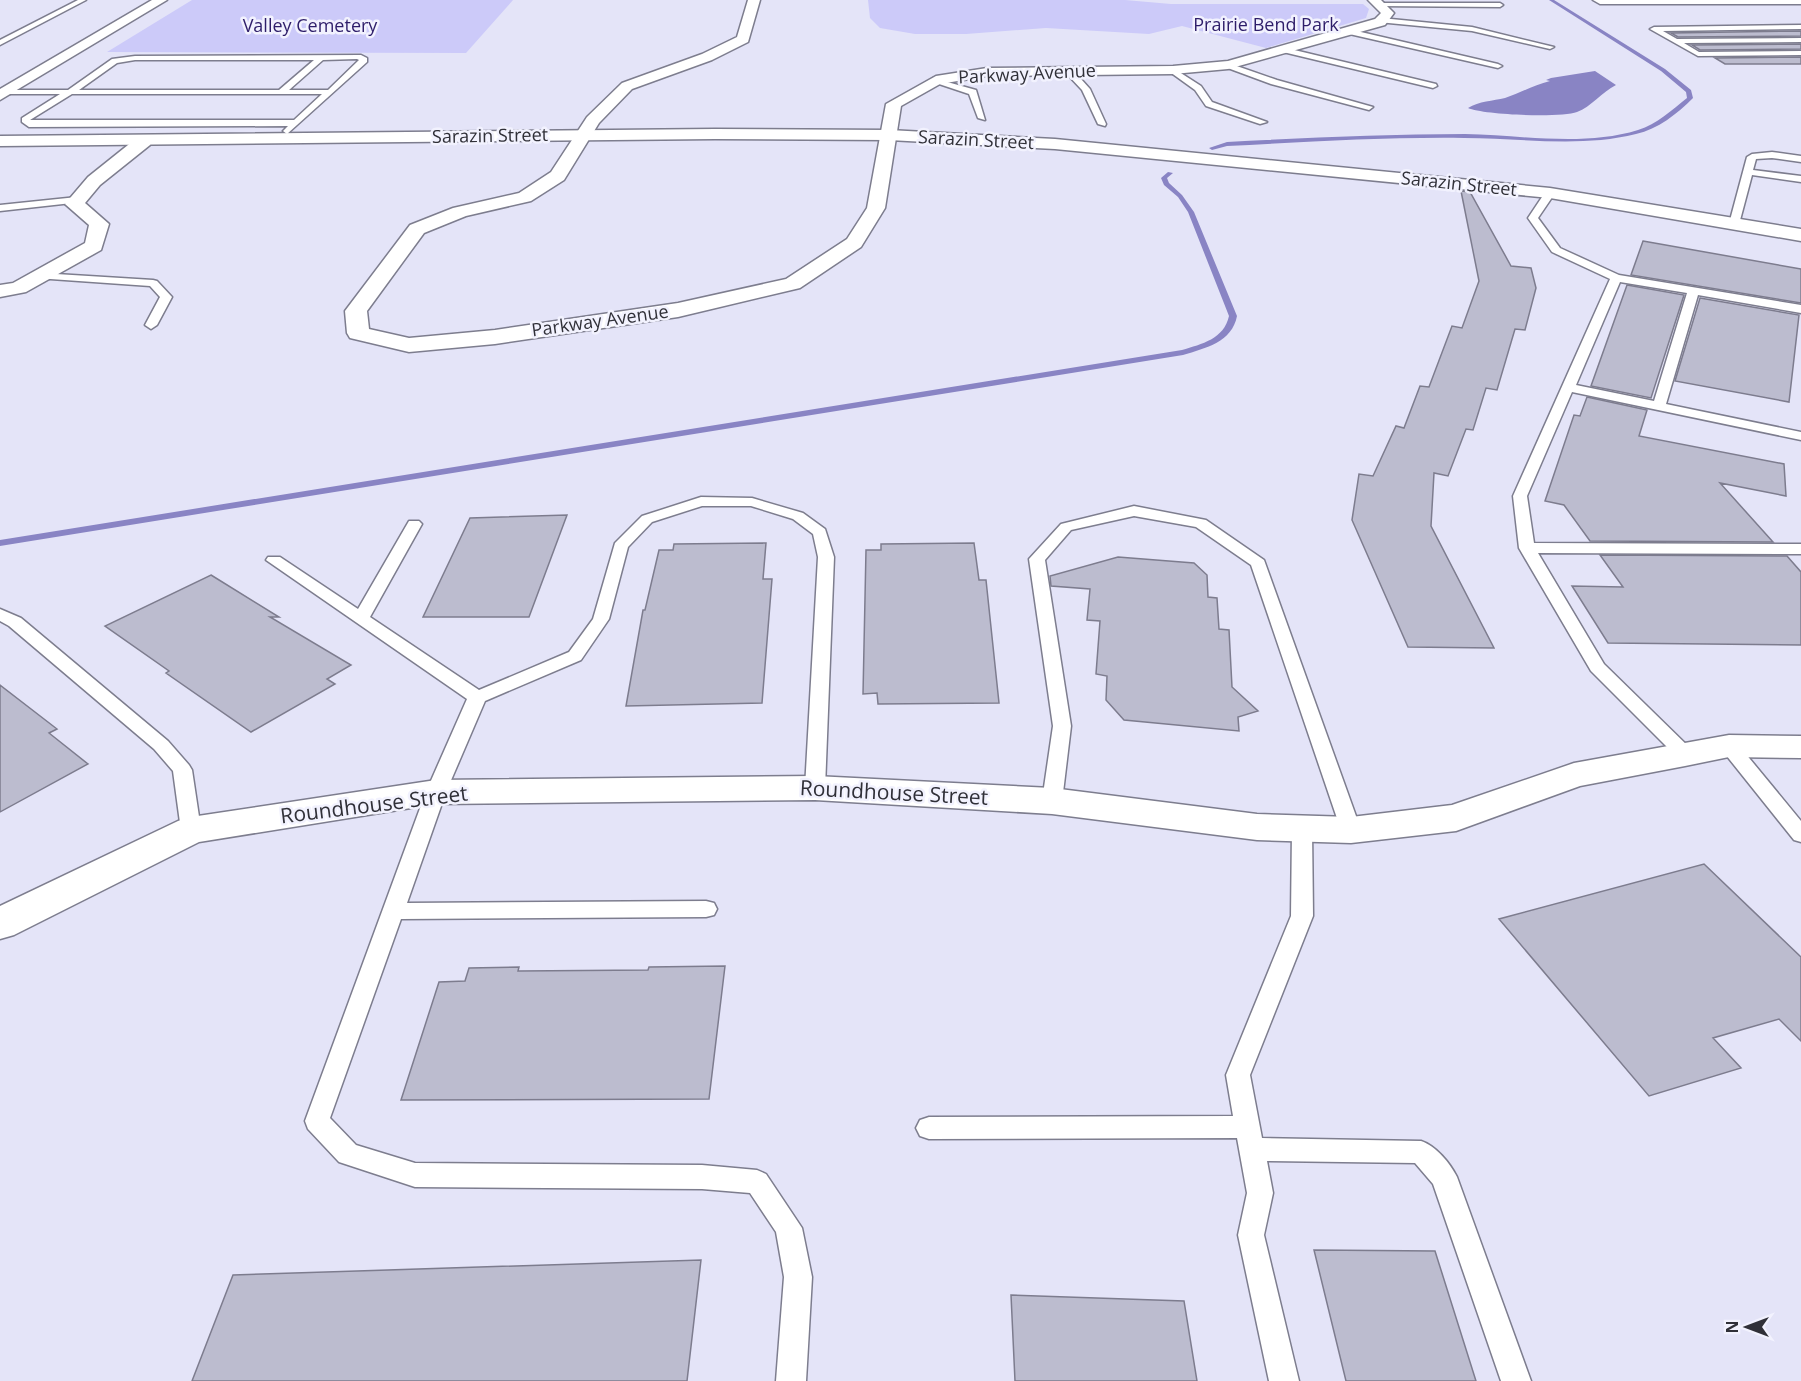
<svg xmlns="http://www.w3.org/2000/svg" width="1801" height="1381" font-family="'Open Sans',sans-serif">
<rect width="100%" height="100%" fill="#e4e4f8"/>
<path fill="#cccaf9" d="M192 0H513L466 53 107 52Z
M868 0H1125L1171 4H1363L1369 9 1366 18 1266 48 1182 26 1149 34 1046 28 966 34H915L880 28 870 18Z"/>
<path fill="#8984c4" d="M1595 71 1616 85C1602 92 1591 107 1577 112 1561 118 1484 115 1468 108 1479 101 1493 101 1505 98 1520 93 1534 85 1550 81L1546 80 1551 78Z"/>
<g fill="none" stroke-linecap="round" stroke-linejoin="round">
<path fill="#8984c4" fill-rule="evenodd" d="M1549 0H1554L1665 69 1691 90 1693 98C1677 114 1658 129 1636 134 1580 148 1521 138 1464 138 1385 137 1306 142 1227 146L1212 150 1209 148 1227 142C1306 138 1385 134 1465 134 1521 135 1583 147 1638 130 1657 124 1672 110 1687 98L1686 92 1661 71Z
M1168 172 1173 173 1167 178 1169 183 1182 195 1194 212 1237 316C1232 342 1206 348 1183 355L0 546V540L1182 350C1202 344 1224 339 1229 316L1188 212 1178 197 1164 185 1161 178Z"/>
</g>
<path fill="#bcbccf" stroke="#7d7c8e" stroke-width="1.5" d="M1801 31V36L1678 37 1671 33Z
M1801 44V49L1700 50 1692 45Z
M1801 57V64H1725L1715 58Z
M1461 191 1470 192 1511 266 1531 268 1536 288 1525 330 1515 329 1497 390 1486 388 1473 430 1466 429 1448 476 1434 473 1431 526 1494 648 1408 647 1352 520 1359 474 1373 476 1396 426 1404 428 1420 386 1429 387 1452 326 1462 328 1479 281Z
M1643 241 1801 269V303L1631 275Z
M1627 285 1684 295 1651 398 1591 386Z
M1700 298 1799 315 1789 402 1675 381Z
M1587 397 1647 410 1639 436 1784 464 1786 496 1720 483 1773 542 1590 541 1564 505 1545 501 1574 415 1580 416Z
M567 515 529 617H423L470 518Z
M766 543 763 579H772L762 703 626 706 643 610H645L659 550H673L674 544Z
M974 543 979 580H986L999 703 878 704 877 693 863 694 866 550H881V544Z
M1600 555 1787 556 1801 572V645L1608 643 1572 586 1623 587Z
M1118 557 1194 563 1207 575 1208 597 1217 598 1219 629 1229 630 1232 687 1258 711 1238 717 1239 731 1124 720 1106 700 1107 676 1096 674 1100 621 1087 620 1090 589 1051 586 1050 576Z
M211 575 279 617H270L351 665 327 679 335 684 251 732 166 673 169 671 105 626Z
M0 685 57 729 49 733 88 764 0 812Z
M1704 864 1801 957V1041L1779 1019 1713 1038 1741 1068 1649 1096 1499 919Z
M725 966 709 1099 401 1100 439 982 465 981 469 968 519 967 518 971 648 970 649 967Z
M1314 1250 1435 1251 1476 1381H1346Z
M701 1260 687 1381H192L233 1275Z
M1011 1295 1184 1301 1197 1381H1015Z"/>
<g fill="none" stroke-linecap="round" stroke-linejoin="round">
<g stroke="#7d7d8e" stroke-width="3">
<path id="lane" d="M78 0H86L0 45V40Z
M1593 0H1801V4H1600Z
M1380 3H1500L1503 5 1500 7 1378 6Z
M1381 18 1472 27 1554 47 1550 49 1472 31 1378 22Z
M1801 25V29L1663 31 1677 39 1801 38V42L1684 43 1699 52 1801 51V55L1698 56 1650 29 1654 27Z
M1348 29 1498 64 1502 66 1498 68 1345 33Z
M1286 48 1436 84 1437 86 1433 88 1283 52 1282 50Z
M361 55 367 58V62L287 134 283 131 288 126 29 127 22 122V118L60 94H5L1 92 5 90H68L112 59 135 56ZM357 59 359 60 328 90H289L323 60ZM135 60H314L279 90H79L117 63ZM72 94H322L294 120H30Z
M1228 63 1277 80 1373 107 1369 110 1271 84 1225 67V63Z
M1173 68 1201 86 1212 102 1267 122 1260 124 1206 106 1195 90 1170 72 1169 70Z
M1066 69H1072L1090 89 1106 124 1105 126 1098 124 1082 90 1066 73Z
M933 78 976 90 985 120 978 118 969 94 933 82Z
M1772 152 1801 156V162L1772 158 1756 159 1753 170 1801 176V182L1752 175 1739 224 1730 226 1729 224 1747 157 1752 154Z
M1546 191 1555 193 1538 218 1560 248 1619 275 1801 305V313L1698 295 1666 404 1801 432V440L1572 392 1527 496 1534 543 1801 544V554L1538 553 1604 664 1692 750 1695 754 1692 758 1685 760 1678 758 1591 671 1519 548 1513 496 1610 279 1552 252 1528 218ZM1620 282 1687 293 1654 401 1576 385Z
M77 197 82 200 81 202 0 211V205Z
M40 273 153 280 157 281 172 297 157 325 151 329 145 325 160 297 150 286 36 278 34 276Z
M701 497 752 498 803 513 825 529 834 557 825 788 822 793 815 795 808 793 805 788 818 557 813 534 793 519 751 506H702L652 522 628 547 609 619 581 660 485 701 446 792 407 903 706 901 714 903 717 909 714 915 706 917 401 919 330 1118 356 1145 415 1163 702 1165 757 1170 766 1174 802 1228 812 1277 806 1381H776L784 1277 776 1232 750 1193 702 1189 415 1187 339 1162 308 1129 305 1121 426 792 467 699 266 560 268 557H280L358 609 409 521H419L422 524 370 617 479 690 569 652 593 619 615 543 642 516Z
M1134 506 1206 520 1264 560 1361 830 1358 835 1351 837 1344 835 1341 830 1251 565 1196 527 1134 516 1071 530 1045 560 1071 726 1062 801 1059 806 1052 808 1045 806 1042 801 1053 726 1029 559 1061 524Z
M0 609 21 618 168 741 189 765 192 770 201 830 198 835 191 837 184 835 181 830 173 771 154 749 9 626 0 621Z
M1729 740 1736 742 1801 821V842L1794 840 1722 750 1720 746 1722 742Z
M1302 822 1309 824 1312 829 1313 916 1250 1075 1262 1138 1421 1141C1436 1146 1450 1163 1457 1177L1531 1381H1501L1433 1184 1415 1163 1267 1161 1273 1193 1264 1235 1299 1381H1269L1238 1235 1247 1193 1237 1138 929 1139 920 1136 916 1128 920 1120 929 1117 1233 1116 1226 1075 1291 916 1292 829 1295 824Z"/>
</g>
<g stroke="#7d7d8e" stroke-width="3">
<path id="street" d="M748 0H760L748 42 712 60 632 89 599 123 564 180 531 201 466 216 424 233 367 311 369 329 409 338 495 330 678 303 786 279 847 239 867 208 886 104 936 76 987 68 1173 66 1228 61 1375 19 1381 13 1368 0H1381L1394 13 1385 25 1228 69 1173 74 987 76 940 84 901 106 885 208 861 247 800 288 678 317 495 344 409 352 350 338 347 333 345 311 410 225 453 208 519 193 551 172 587 117 622 83 702 54 737 37Z
M144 136 150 137 152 141 150 145 100 185 85 203 109 224 101 250 26 292 0 297V285L13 283 85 243 89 225 65 204 88 177 138 137Z
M1729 735 1801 736V758L1729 757 1685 766 1580 786 1456 831 1351 843 1257 840 1052 814 815 800 436 804 199 842 14 935 0 939V906L178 821 191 817 436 780 815 776 1052 788 1257 814 1351 817 1452 805 1574 763Z"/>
</g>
<g stroke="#7d7d8e" stroke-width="3">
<path id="secondary" d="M152 0H167L0 100V89Z
M715 129 889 130 1055 139 1550 188 1801 229V241L1550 198 1055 149 889 140 715 139 0 146V136Z"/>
</g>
<use href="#lane" fill="#fff" fill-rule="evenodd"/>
<use href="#street" fill="#fff" fill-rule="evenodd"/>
<use href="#secondary" fill="#fff" fill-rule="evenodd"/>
</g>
<g text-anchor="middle" stroke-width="5" stroke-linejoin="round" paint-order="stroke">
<g font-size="18" fill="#2e1e6a" stroke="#f2f2fe">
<text x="1266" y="31">Prairie Bend Park</text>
<text x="310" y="32">Valley Cemetery</text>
</g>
<g font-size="18" fill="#303038" stroke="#f2f2fe">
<text transform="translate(1027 74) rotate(-3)" y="6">Parkway Avenue</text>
<text transform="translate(490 136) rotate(-1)" y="6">Sarazin Street</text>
<text transform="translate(976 140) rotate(3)" y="6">Sarazin Street</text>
<text transform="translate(1459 184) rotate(6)" y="6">Sarazin Street</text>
<text transform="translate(600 321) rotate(-8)" y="6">Parkway Avenue</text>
</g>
<g font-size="21" fill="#303038" stroke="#f2f2fe">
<text transform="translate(894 793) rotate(3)" y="7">Roundhouse Street</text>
<text transform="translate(374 805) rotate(-7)" y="7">Roundhouse Street</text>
</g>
</g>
<g transform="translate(1747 1327) rotate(270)" stroke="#f2f2fe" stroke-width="4.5" paint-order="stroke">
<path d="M0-4.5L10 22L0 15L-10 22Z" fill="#303038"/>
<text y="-9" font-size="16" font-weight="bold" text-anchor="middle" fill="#303038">N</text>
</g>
</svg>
